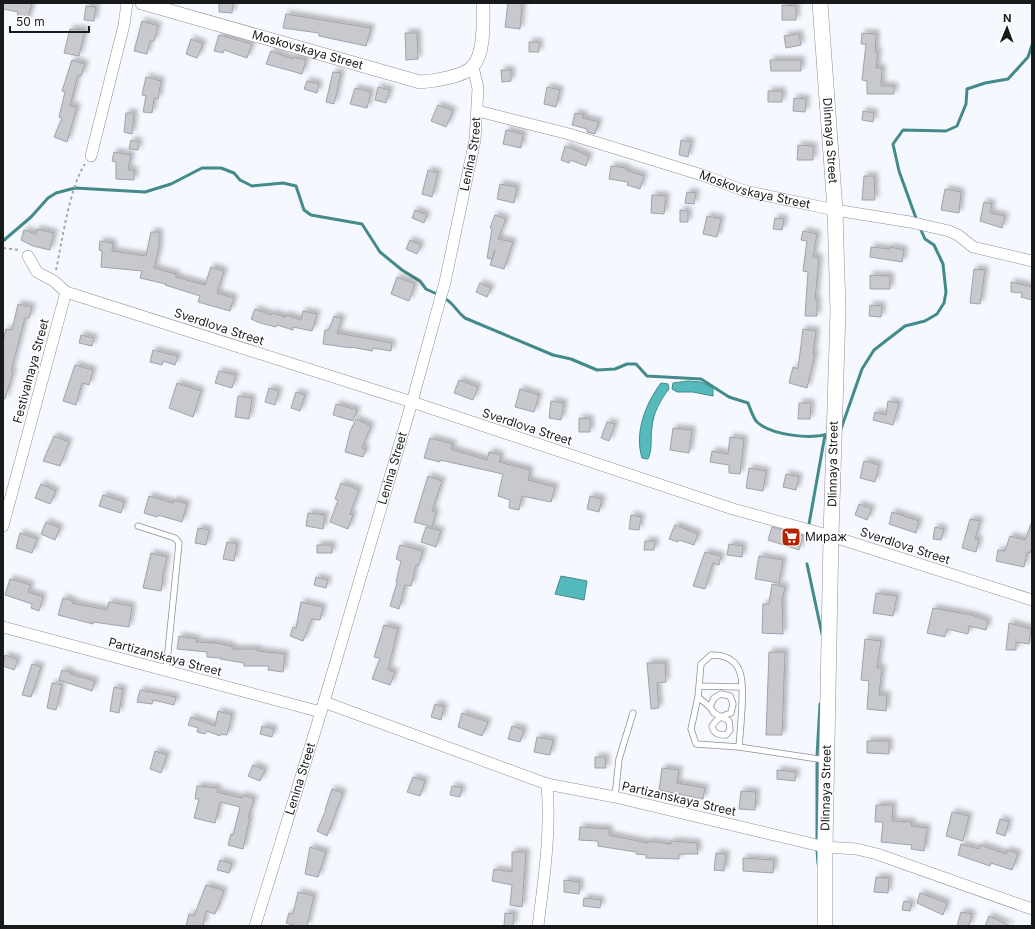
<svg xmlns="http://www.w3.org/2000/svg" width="1035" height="929" font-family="Inter,sans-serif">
<defs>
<filter id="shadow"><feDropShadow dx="3.5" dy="-3.5" stdDeviation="2" flood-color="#0004"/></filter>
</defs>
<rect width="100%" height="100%" fill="#f6f8ff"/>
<path fill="#55babb" stroke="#438a8b" d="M688 381 701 382 713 388V396L693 392H677L672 389 673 383Z
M661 383 668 384 669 389C660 400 653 414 652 427 650 438 653 449 648 459L642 458C634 432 646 403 661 383Z
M561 576 587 581 584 600 555 594Z"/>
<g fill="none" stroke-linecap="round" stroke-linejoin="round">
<path stroke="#438a8b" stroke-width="3" d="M917 221 899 171 893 144 903 130 946 131 957 126 966 104 967 89 985 83 1008 79 1028 57 1032 45
M3 241 31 217 48 198 56 193 75 188 145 192 171 184 202 168H221L234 173 240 180 252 186 283 183 296 186 304 210 311 215 362 224 380 252 402 270 420 281 426 289 439 295
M444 298C455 304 455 310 465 318L553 355 571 359 597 370 615 369 627 364H636L647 376 701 379 729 397 748 403C750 408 753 418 757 422 772 436 811 439 829 434
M841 429 862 369 874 350 905 326 925 321 937 314 944 303 946 292 943 264 934 245 925 239 920 228
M809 524 825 435
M807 564 822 634
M817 756 820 704
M817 763V841
M817 850 818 864"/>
</g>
<path fill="#c7c9cf" stroke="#a1a3a9" filter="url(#shadow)" d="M3 3H32L27 21 17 18 18 12 3 9Z
M219 3H233L232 13 219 12Z
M508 3H522L520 29 505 27Z
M782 5 796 6V20H782Z
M86 6 96 7 94 21 84 20Z
M286 14 371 28 366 46 319 36V33L283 28Z
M142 21 158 26 154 41H150L147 54 134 51Z
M70 29 85 30 79 56 64 53Z
M405 33H417L418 59 406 60Z
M862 33 876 34 875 52H878L876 68H882L881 86H894V94H867V81L862 80 866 44H861Z
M799 34 801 45 786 48 784 36Z
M219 35 252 44 247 58 224 50 223 53 214 51Z
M191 39 203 44 197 58 186 54Z
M529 42H539V52H529Z
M271 51 292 59 293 57 306 60 302 74 266 64Z
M72 60 85 64 81 76 78 75 70 106 77 107 67 142 54 137 62 118 59 117 65 92 62 91Z
M770 60H801V71H771Z
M501 70H511V81L502 82Z
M333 72 341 73 334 104 326 102Z
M146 77 161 81 158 99 154 98 152 113 143 112 146 96 142 95Z
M307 81 319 84 317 93 304 89Z
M378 87 390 90 386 103 375 100Z
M547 87 560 90 556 107 544 104Z
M355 88 371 92 367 108 350 104Z
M768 91H782V102H768Z
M794 98 806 99 805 112 793 111Z
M438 105 453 111 446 127 431 121Z
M863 111 874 113 873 122 862 120Z
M126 113H134L132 134 124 132Z
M575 113 584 115 583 118 599 122 595 134 587 132V129L572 125Z
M506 130 523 134 521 148 503 144Z
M131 140 139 142 138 150 129 149Z
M681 140 691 142 688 157 679 155Z
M798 145 813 146V160H797Z
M565 146 589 156 586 166 570 160 569 163 561 160Z
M114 152 131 155 128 170H134V180L116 179V162L112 161Z
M611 166 626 168V170L644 176 640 189 627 185 628 182 609 179Z
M428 170 438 173 432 197 422 194Z
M864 176H874L875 200H862Z
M500 184 517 187 514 203 497 199Z
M945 189 961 192 959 213 941 210Z
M687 192 696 193 694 204 685 203Z
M652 195 666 196 664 214 651 213Z
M984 202 992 204 990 213 1005 216 1002 228 980 221Z
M415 210 427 215 424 223 412 218Z
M680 210 688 211V222H680Z
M495 215 506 219 498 239 513 242 504 269 490 265 495 250 492 259 487 258 492 229 490 228Z
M707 216 721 219 717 237 703 234Z
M775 218 784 219 782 230 773 229Z
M37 229 54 233 50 250 33 246 21 240 24 230 36 234Z
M803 231 817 234 813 257 819 258 815 300H817V316H805L808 272 803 271 807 241 801 240Z
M151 232H159V248L154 268 176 274V277L205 285 211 267 224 271 217 293 234 298 230 311 198 302 200 296 165 285 166 284 140 278 142 271 101 267 102 251 99 250 100 241 113 243 112 251 146 256Z
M410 240 421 245 417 254 406 249Z
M871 247 890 249V247L904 250 902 262 870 257Z
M974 269 985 270 980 304 970 303Z
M870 275 890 276V289H870Z
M397 277 415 284 409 301 391 294Z
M1011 282 1032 287V300L1021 297 1022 293 1011 292Z
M480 283 491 288 487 297 476 292Z
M18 304 32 307 29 318H25L11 371 13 372 5 399H3V341L6 329 12 330Z
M870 305 882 306 881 317 869 316Z
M255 309 271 315 272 313 285 317 286 315 301 320 303 311 317 314 312 331 293 327V330L277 325 276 327 260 323 251 319Z
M334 316 342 319 337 333 392 343 391 351 373 348 372 351 351 347V348L323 344 325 330H329Z
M803 329 816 331 813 354H815L807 388 789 383 793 367 798 369Z
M81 335 94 338 92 346 79 343Z
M153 350 178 356 175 365 163 361 162 365 150 362Z
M75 365 93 370 89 385 82 383 76 405 63 401Z
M219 371 236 375 232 388 215 383Z
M459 380 478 387 473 400 454 393Z
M177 383 201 391 193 417 169 408Z
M269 388 279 391 275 405 265 402Z
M520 389 539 395 534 412 515 407Z
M296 392 305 395 300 411 291 408Z
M238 396 252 398 249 419 235 417Z
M551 401 564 403 561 420 549 418Z
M888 401 899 403 893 425 873 420 875 412 886 415Z
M799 403H811L810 419H798Z
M336 404 357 410 353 421 333 415Z
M579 418 590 419V432H579Z
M356 419 371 426 362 448 366 449 363 457 345 452 350 432Z
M607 422 615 424 609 441 601 438Z
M673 428 692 430 689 453 670 450Z
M54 436 69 442 60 466 43 461Z
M730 437 744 439 740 474 729 473V465L710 462 712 451 728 454Z
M430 438 453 444 451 449 487 460 489 452 501 455 499 462 530 470 528 480 555 487 551 502 522 496 519 510 509 508 510 500 498 496 503 474 440 460V462L424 458Z
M864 461 879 465 875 482 860 478Z
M749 468 766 471 763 491 746 488Z
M786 474 799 477 796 490 783 487Z
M428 476 442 481 432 511 436 512 432 527 414 522Z
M341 483 359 490 350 514 353 515 348 529 330 522 338 500 335 499Z
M41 484 56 491 50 504 35 498Z
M103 495 124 502 121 513 99 506Z
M149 496 173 503 174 500 187 504 182 522 158 515 157 517 144 513Z
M590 496 602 499 599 512 587 509Z
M859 504 872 509 867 520 855 515Z
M892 512 919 521 916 533 889 524Z
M308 513 325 515 323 529 306 526Z
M631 515 641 517 639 530 629 529Z
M970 519 980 521 975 539 979 540 976 552 962 548Z
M46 522 60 528 55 540 41 534Z
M1031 524 1032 547 1030 553 1027 552 1024 567 996 561 998 550 1005 551 1010 536 1025 540Z
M675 525 698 534 694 545 679 540 678 542 669 539Z
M426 527 441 531 436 547 421 542Z
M772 527 803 536 799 550 768 540Z
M935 527 944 529 941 540 933 539Z
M198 528 209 530 206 545 195 543Z
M20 533 37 539 32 553 16 548Z
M645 541H655L654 550H644Z
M227 542 237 544 234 561 223 559Z
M729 544 743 546 742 557 727 555Z
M317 545H332V553H317Z
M400 545 423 551 418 566 416 565 411 586 405 585 399 609 390 606 397 583 396 582 401 561 396 559Z
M705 552 721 556 719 565 713 563 705 589 693 586Z
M151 553 167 557 162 579H163L161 591 143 588Z
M759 556 783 560 779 583 755 579Z
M316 577 328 580 326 588 314 585Z
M10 579 31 585 28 592 43 597 39 611 31 608 32 604 5 595Z
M772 584 785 587 783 597H782L783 634 762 633 763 604H769Z
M876 593 897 596 893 616 873 613Z
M63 598 73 601 72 603 107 610 109 602 132 606 129 627 93 622V624L58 615Z
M301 602 323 607 320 620 312 619 303 641 290 636 293 627 296 628Z
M933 608 972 615 988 621 986 630 969 626 968 634 947 629 945 637 927 633Z
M1009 623 1031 629 1029 644 1016 642V650H1006Z
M384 625 398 629 388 670 395 672 390 685 372 679 380 658 374 657Z
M179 636 197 639 196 642 216 643 232 646V649H258V651L285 654 283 672 268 670 269 666H244V663L220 659 221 658 207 657V652L177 649Z
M865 639 881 641 877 668H882L879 695H887L886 711 867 709 869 681 861 680Z
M769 652H785L782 735H766Z
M5 655 18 660 14 670 3 666Z
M647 663H665L666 682 657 683 659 708 651 709Z
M32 664 41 667 31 697 22 695Z
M62 670 70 672V674L95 681 92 691 59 680Z
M52 683 62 685 56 710 47 708Z
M114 687 123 689 119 713 110 711Z
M140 690 176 697 174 705 153 700 152 704 137 702Z
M435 704 444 707 441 720 431 717Z
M218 711 232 715 227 735 221 734 220 736 207 731 205 734 197 732 198 728 188 725 191 717 215 726Z
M462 713 488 722 482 736 458 727Z
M262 726 274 729 272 737 260 734Z
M512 726 524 730 520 742 508 739Z
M537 737 553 740 550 755 534 752Z
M867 741H889V754L867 753Z
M155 751 167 755 161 773 150 769Z
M595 757H605L606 768H595Z
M253 765 265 770 260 781 248 776Z
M662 768 679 770 677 783 705 788 703 799 659 790Z
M777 770 796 772 795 781 777 779Z
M413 777 425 781 420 796 407 792Z
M197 786 218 788 217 792 242 798 243 795 254 799 248 817H250L243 849 228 845 231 834 233 835 240 807 220 802 215 823 194 818 199 799H195Z
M452 786 462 788 460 797 450 795Z
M332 789 343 793 327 836 317 831 326 810H325Z
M741 791 756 792 755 810 739 809Z
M876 805H893L892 821 912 822 911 826 927 828 924 851 911 849 912 845 881 842 883 822H875Z
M952 812 969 816 963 841 946 836Z
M1000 819 1009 822 1005 836 996 833Z
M580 827 609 829V835L648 843V841L671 844V841L697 843 698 854H679V859L646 858V855L636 854V852L598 846V841L579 840Z
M961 844 979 849 980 845 1006 854 1007 850 1018 854 1012 870 991 863 990 866 958 855Z
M310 847 326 852 318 877 305 874Z
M512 852H526L522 907 510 905 512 885 492 881 494 869 512 872Z
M716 853 726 854 724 871 714 870Z
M743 858 774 860 773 873 743 871Z
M220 860 232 864 229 873 217 870Z
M876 877 889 878 888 893 874 892Z
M564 880 580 882 579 894 564 892Z
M206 885 224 891 215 914 206 911 203 926H186L189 914 194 916Z
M298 892 314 896 307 926H296L286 923 289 913 293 914Z
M920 893 947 903 943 915 917 903Z
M584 898 601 900 600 908 583 906Z
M904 901 912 903 910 911 902 910Z
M961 912 972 914 969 926H957Z
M505 913 514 914 513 926H504Z
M989 916 1011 926H985Z"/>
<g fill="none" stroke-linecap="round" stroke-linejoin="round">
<g stroke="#8d8f95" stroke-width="7">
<path id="service" d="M138 526 175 538 179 543 166 671
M698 697 691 729 696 744 739 747C740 732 746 682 739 670 734 658 723 655 711 655L701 664 699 686
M710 707 714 698 721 694 730 696 733 704 731 713C722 716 717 718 712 726 714 734 718 735 726 735L730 730 729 721 714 713 710 707 698 697 699 686 741 687
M739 747 825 760
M615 797 619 759 633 713"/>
</g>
<g stroke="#8d8f95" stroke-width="12">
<g id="minor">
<path id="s1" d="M478 111 569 134 702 175 745 191 835 210 910 222 949 231 958 235 973 247 1032 261"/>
<path d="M91 156 124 25 127 3"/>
<path d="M28 256 37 272 54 281 66 292 412 402 733 509 831 536 1032 600"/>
<path d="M3 526 66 292"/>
<path d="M3 627 321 712"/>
<path d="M324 702 547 784 615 797 825 847 856 849 877 854 1032 909"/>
<path id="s2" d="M255 926 321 712 412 402 445 282 475 140 478 88 473 67"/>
<path d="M538 926C544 878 551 833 547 784"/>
</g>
</g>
<g stroke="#8d8f95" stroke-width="14">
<g id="tertiary">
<path id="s3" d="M142 3 420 82C433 81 464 77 473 66 485 53 483 20 483 3"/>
</g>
</g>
<g stroke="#8d8f95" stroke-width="16">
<g id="secondary">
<path id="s4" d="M820 3 835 210 838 311 831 536 825 847V926"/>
</g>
</g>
<path stroke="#a5a7ac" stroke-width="2" stroke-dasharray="3 3" stroke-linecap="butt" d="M3 248 19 250
M56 270C62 242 70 185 85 164"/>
<use href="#service" stroke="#fff" stroke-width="5.5"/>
<use href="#minor" stroke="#fff" stroke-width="11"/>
<use href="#tertiary" stroke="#fff" stroke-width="13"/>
<use href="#secondary" stroke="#fff" stroke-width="15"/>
</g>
<defs>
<g id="supermarket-square" transform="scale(1)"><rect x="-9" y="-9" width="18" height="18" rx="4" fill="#b12600" stroke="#fff"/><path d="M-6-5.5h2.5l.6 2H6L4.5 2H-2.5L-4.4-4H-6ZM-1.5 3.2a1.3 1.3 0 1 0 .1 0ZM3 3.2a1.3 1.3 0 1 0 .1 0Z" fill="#fff"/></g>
</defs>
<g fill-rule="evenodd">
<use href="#supermarket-square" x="791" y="537"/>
</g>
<g text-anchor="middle" stroke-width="3" stroke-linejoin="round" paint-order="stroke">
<g font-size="12" fill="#18191b" stroke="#fff">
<text dy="4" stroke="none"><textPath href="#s3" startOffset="172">Moskovskaya Street</textPath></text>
<text dy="4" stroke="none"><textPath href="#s4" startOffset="138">Dlinnaya Street</textPath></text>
<text dy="4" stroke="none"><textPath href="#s2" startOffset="802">Lenina Street</textPath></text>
<text dy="4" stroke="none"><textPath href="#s1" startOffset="288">Moskovskaya Street</textPath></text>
<text transform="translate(219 327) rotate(18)" y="4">Sverdlova Street</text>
<text transform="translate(31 371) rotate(-75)" y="4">Festivalnaya Street</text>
<text transform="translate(527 427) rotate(18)" y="4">Sverdlova Street</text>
<text transform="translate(833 464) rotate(-89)" y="4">Dlinnaya Street</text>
<text dy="4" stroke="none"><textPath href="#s2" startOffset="478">Lenina Street</textPath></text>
<text transform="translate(905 546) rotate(18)" y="4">Sverdlova Street</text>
<text transform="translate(165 657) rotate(15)" y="4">Partizanskaya Street</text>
<text dy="4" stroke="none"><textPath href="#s2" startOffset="154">Lenina Street</textPath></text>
<text transform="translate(826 788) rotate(-89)" y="4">Dlinnaya Street</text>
<text transform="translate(679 799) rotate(13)" y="4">Partizanskaya Street</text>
</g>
<g font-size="12" fill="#18191b" stroke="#fff" text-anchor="start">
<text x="805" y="541">Мираж</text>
</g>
</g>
<rect width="1035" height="929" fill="none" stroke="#18191b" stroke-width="8"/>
<g transform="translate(1007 28) rotate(1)" stroke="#ffffff" stroke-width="3" paint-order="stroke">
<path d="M0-3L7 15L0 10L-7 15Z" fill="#18191b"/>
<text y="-6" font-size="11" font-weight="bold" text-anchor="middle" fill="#18191b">N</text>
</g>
<path d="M10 26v6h79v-6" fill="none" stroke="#18191b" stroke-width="2"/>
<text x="16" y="26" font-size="12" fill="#18191b" stroke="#ffffff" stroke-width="3" paint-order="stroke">50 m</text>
</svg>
